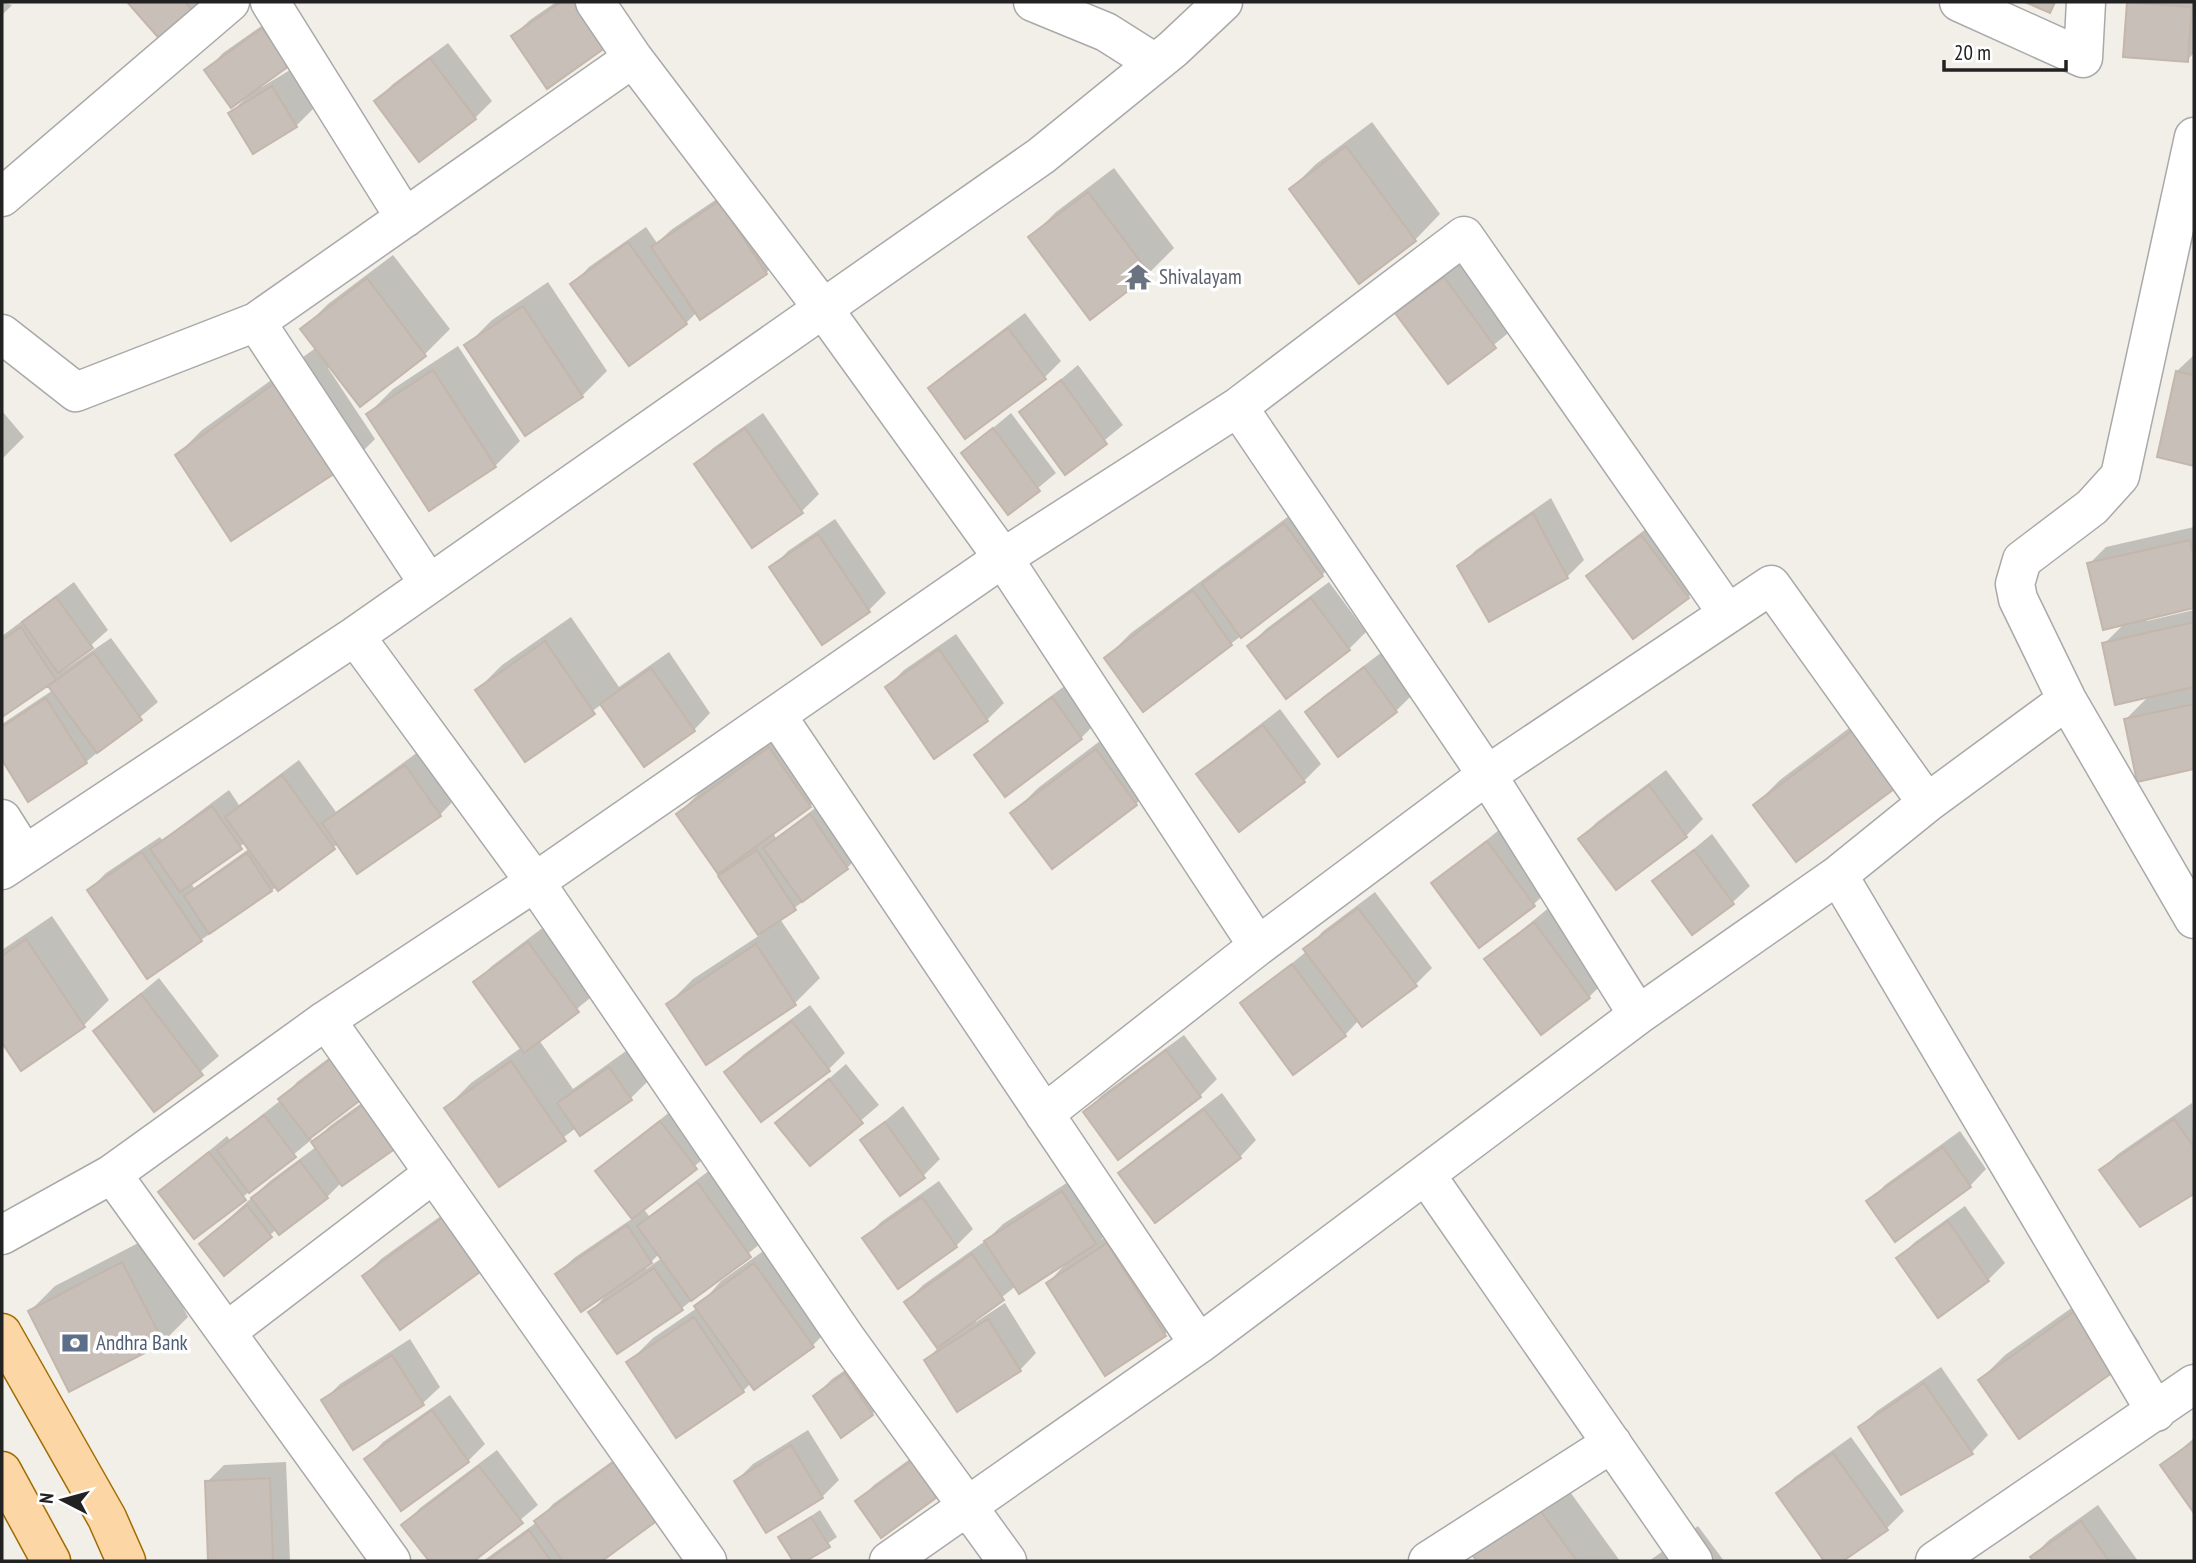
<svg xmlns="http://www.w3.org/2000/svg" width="2196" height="1563" font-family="'PT Sans Narrow',sans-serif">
<rect width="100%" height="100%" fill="#f2efe9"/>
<path fill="#0003" fill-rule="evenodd" d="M2 2 12 5 2 15Z
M129 2H207L165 41Z
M556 2H607L513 36 530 20Z
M2129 2H2194V53L2187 60Z
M280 13 305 48 261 85 262 87 290 70 313 109 296 126 230 113 245 99 207 70 223 53Z
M448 43 492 101 475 118 376 101 393 84Z
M1372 122 1440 214 1415 240 1359 282 1291 189 1316 164Z
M1114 168 1174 248 1149 273 1031 237 1056 212Z
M736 186 783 256 766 273 697 312 686 323 573 284 589 267 646 227 657 243 671 230Z
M393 255 450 329 425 354 360 405 331 366 328 368 375 439 350 464 177 455 202 430 317 347 303 329 328 304Z
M1461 261 1512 330 1448 382 1398 313Z
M548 282 607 371 582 396 467 345 492 320Z
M1025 313 1061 361 1045 377 930 389 947 372Z
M458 346 520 441 495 466 368 414 393 389Z
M2194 355V464L2159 456 2177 371Z
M1078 365 1123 425 1066 472 1022 412Z
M2 411 24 437 2 459Z
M763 413 819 494 802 511 752 546 696 464 713 448Z
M1011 413 1056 473 1008 513 963 453Z
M1551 498 1584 560 1567 577 1459 567 1476 550Z
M1301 507 1339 558 1322 575 1144 709 1106 658 1131 633Z
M835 519 886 593 869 610 823 643 772 568 788 551Z
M1659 519 1704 580 1688 597 1589 576 1605 560Z
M2194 527V606L2146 618 2147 621 2194 610V767L2139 780 2126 719 2150 695 2104 644 2125 623 2089 564 2106 547Z
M74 582 108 630 61 672 111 638 158 702 86 762 28 799 2 757V724L53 690 50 687 61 676 2 714V636Z
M1329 582 1366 632 1349 649 1249 646 1266 629Z
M571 617 619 687 669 652 710 713 694 730 602 704 525 760 477 690 502 665Z
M956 634 1004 703 987 720 887 687 904 670Z
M1382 652 1413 694 1396 711 1307 712 1324 696Z
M1070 682 1098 721 1081 738 1006 794 977 756 993 739Z
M1877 707 1797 860 1755 805 1780 780Z
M1280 709 1321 764 1304 781 1199 774 1216 758Z
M795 724 835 781 810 806 773 833 776 838 827 799 864 851 847 868 780 919 820 978 795 1003 668 1004 693 979 760 935 720 876 732 865 678 814 703 789Z
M1121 725 1161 779 1136 804 1013 813 1038 788Z
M422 749 456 798 440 815 338 844 201 940 89 890 106 873 160 837 162 840 229 790 239 805 299 760 336 812ZM246 842 250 848 194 888 191 883Z
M1666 770 1703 819 1686 836 1580 839 1597 822Z
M1505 825 1551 888 1534 904 1479 945 1434 883Z
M1712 834 1750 886 1733 902 1655 881Z
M1375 892 1432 968 1415 985 1359 1020 1345 1035 1242 1004 1307 951 1322 932Z
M1551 906 1606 980 1589 997 1487 959Z
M52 916 109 1000 84 1025 21 1068 2 1040V950Z
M545 926 595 994 539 1040 573 1089 626 1051 648 1081 631 1098 580 1134 576 1128 500 1185 446 1108 471 1083 522 1047 475 983 492 966Z
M159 978 219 1056 155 1110 95 1031Z
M810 1005 845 1053 828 1070 726 1072 743 1055Z
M1184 1035 1217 1079 1200 1096 1085 1112 1102 1095Z
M350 1042 310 1137 313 1142 330 1126 385 1086 342 1182 327 1197 277 1229 224 1273 201 1244 270 1181 316 1147 311 1140 195 1237 160 1192 227 1136 230 1140 281 1100 297 1082Z
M846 1064 879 1105 810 1164 778 1123Z
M1222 1093 1256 1140 1240 1157 1120 1173 1137 1157Z
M2192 1103 2194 1192 2140 1225 2101 1170 2118 1154Z
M678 1105 713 1151 643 1208 649 1216 714 1167 767 1238 681 1309 591 1312 610 1290 557 1274 574 1258 633 1218 597 1172ZM659 1254 662 1258 646 1269 645 1268Z
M903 1106 940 1159 923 1176 862 1140Z
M1960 1131 1986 1169 1970 1186 1869 1202 1885 1185Z
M1079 1175 1112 1226 1101 1240 1132 1219 1190 1309 1165 1334 1048 1283 1068 1261 1016 1286 974 1319 976 1322 1005 1303 1036 1353 1020 1370 926 1360 939 1347 906 1302 923 1285 988 1239 1003 1224Z
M939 1181 973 1229 956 1246 864 1239 881 1222Z
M459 1203 496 1254 364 1276 381 1259Z
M1965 1206 2005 1263 1988 1280 1938 1316 1898 1258 1915 1242Z
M148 1238 188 1317 163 1342 30 1311 55 1286Z
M780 1239 838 1320 813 1345 754 1388 751 1383 743 1391 628 1363 653 1338 697 1308 721 1281Z
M2101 1287 2140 1343 2115 1368 1980 1380 2005 1355Z
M410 1339 440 1387 423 1403 354 1448 323 1401 340 1384Z
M863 1358 889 1397 872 1414 815 1396 832 1379Z
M1941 1367 1988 1435 1972 1452 1860 1427 1877 1411Z
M450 1395 485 1444 468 1461 367 1459 383 1442Z
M808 1430 839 1480 822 1497 767 1531 736 1481 753 1464Z
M1851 1437 1904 1511 1887 1528 1840 1561H1826L1778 1493 1795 1477Z
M2194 1438V1510L2163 1465Z
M932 1443 956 1477 858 1501 874 1485Z
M633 1446 657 1519 599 1561H483L537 1522 553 1504Z
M497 1450 538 1505 471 1561H431L404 1525 420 1508Z
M286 1462 290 1561H210L207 1482 224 1465Z
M1560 1478 1620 1561H1479L1471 1550Z
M2098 1505 2138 1561H2035L2032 1557 2049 1540Z
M820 1510 837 1537 802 1561H795L780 1537Z
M1698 1526 1724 1561H1649Z"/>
<path fill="#c7bfb8" stroke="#c4b6ab" stroke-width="2" d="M127 2H185L197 15 164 44Z
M561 2H579L609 45 547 89 511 36Z
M2025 2H2055L2050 13Z
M2127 2 2192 7 2188 62 2123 57Z
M262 28 289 66 231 108 204 70Z
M430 58 476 119 419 162 374 101Z
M272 86 297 127 253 154 228 113Z
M1346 146 1416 241 1359 284 1289 189Z
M1088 192 1150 274 1090 320 1028 237Z
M719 201 767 274 700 320 651 247Z
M628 242 687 324 629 366 570 284Z
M1444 277 1496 348 1448 384 1395 313Z
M367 278 426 356 360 407 300 329Z
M523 306 583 397 525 436 464 345Z
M1008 328 1046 379 965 439 928 388Z
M433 370 496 467 429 511 366 414Z
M2176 371 2194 375V466L2157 457Z
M290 372 337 472 231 541 175 455Z
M1061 380 1107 444 1065 475 1019 412Z
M745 428 803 513 752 548 694 464Z
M993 428 1040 491 1008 515 961 453Z
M1533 513 1568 578 1489 622 1457 566Z
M1284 523 1323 576 1241 638 1202 584Z
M818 534 870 612 822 645 769 567Z
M1641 535 1689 598 1633 639 1586 576Z
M2190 540 2194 559V608L2103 630 2087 563Z
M1193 590 1232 645 1143 712 1104 658Z
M56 597 93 648 58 673 22 622Z
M1311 598 1350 650 1286 699 1247 646Z
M2194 622V687L2115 705 2102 643Z
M21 627 56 680 2 717V640Z
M545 641 595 714 525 762 475 690Z
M939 649 988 721 934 759 885 687Z
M94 653 142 720 97 753 48 686Z
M1364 667 1397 712 1338 757 1305 712Z
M651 668 695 731 644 767 600 704Z
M1052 697 1082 739 1005 797 974 755Z
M46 698 87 763 28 802 2 760V727Z
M2194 704V769L2137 782 2124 719Z
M1263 725 1305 782 1239 832 1196 774Z
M1852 731 1894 789 1796 862 1753 805Z
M769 747 811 807 718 874 676 814Z
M1096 749 1137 805 1052 869 1010 813Z
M405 765 441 816 357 874 322 823Z
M282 775 335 849 278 891 225 817Z
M1649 785 1687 837 1616 890 1578 839Z
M212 806 242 849 180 892 150 849Z
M810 814 848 869 802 902 763 848Z
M1487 841 1535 906 1479 948 1431 883Z
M757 850 796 910 758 935 718 876Z
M1694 850 1734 904 1692 935 1652 881Z
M142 852 202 941 147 979 87 890Z
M247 853 272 891 209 934 184 896Z
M1358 908 1417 986 1362 1027 1303 949Z
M1534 922 1590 998 1541 1035 1484 959Z
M26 939 85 1027 21 1071 2 1043V956Z
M528 942 579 1012 524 1053 473 982Z
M756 944 796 1005 706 1065 666 1004Z
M1292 964 1346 1036 1293 1075 1240 1003Z
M141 994 203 1075 154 1112 93 1031Z
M792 1021 830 1071 761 1122 724 1072Z
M1166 1050 1201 1097 1118 1160 1083 1112Z
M332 1058 363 1098 309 1139 278 1099Z
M511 1061 566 1141 499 1187 444 1108Z
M609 1067 632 1100 580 1136 557 1103Z
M829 1079 863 1123 810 1166 775 1123Z
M367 1102 399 1146 342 1186 311 1142Z
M1204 1109 1241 1158 1155 1223 1118 1173Z
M264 1115 296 1157 249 1193 217 1150Z
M2174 1119 2194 1147V1194L2140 1227 2099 1170Z
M660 1121 697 1169 632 1219 595 1171Z
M885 1122 925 1178 900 1196 860 1140Z
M1943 1147 1971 1187 1895 1242 1866 1201Z
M209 1152 246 1200 194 1239 158 1192Z
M300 1161 328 1198 279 1235 251 1198Z
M697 1182 751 1257 691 1301 637 1226Z
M1062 1191 1096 1244 1019 1294 984 1241Z
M922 1197 957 1247 898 1289 862 1238Z
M247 1205 272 1237 224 1276 199 1244Z
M442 1218 480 1272 400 1330 362 1276Z
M1948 1221 1989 1281 1938 1318 1896 1258Z
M627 1225 652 1263 581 1312 555 1274Z
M1107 1243 1166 1336 1105 1376 1046 1283Z
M972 1254 1004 1300 937 1348 904 1302Z
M122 1262 164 1343 69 1392 28 1311Z
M754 1263 814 1347 754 1390 694 1306Z
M654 1268 683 1310 617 1354 588 1312Z
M2075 1311 2116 1370 2019 1439 1978 1380Z
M694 1317 744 1392 676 1438 626 1362Z
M988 1319 1021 1371 957 1412 924 1360Z
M392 1355 424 1405 353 1450 321 1400Z
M845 1373 873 1415 841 1438 813 1396Z
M1924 1383 1973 1454 1901 1495 1858 1427Z
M432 1410 469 1462 401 1511 364 1459Z
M2194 1441V1513L2160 1465Z
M791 1445 823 1498 766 1533 734 1481Z
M1833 1453 1888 1530 1843 1561H1824L1776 1493Z
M914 1459 940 1495 881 1538 855 1501Z
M615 1461 658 1520 602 1561H563L534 1521Z
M479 1466 523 1523 474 1561H429L401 1525Z
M270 1478 273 1561H208L205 1481Z
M1534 1502 1577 1561H1477L1468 1550Z
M811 1517 830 1547 806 1561H793L778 1537Z
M2081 1521 2109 1561H2033L2030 1557Z
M529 1530 551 1561H487Z"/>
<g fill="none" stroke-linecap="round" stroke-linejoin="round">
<g stroke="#a9a9a9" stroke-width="41">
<path id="minor" d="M270 2 405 218
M595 2 633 58 822 307 1003 558 1258 946
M1033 2 1106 32 1155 63
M1959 2 2083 58 2086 2
M2194 137 2120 476 2092 507 2022 560 2015 584 2018 599 2067 700 2194 919
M2 197 230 2
M2 334 76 392 256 322
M1238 407 1487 775 1638 1015
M429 584 256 322 633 58
M355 636 535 882 847 1340 1007 1561
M777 716 1199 1344
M2 819 24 854
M2 870 355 636 1041 156 1173 49 1223 2
M1838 875 2156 1412
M326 1020 707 1561
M1044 1114 1258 946 1487 775 1771 585 1927 803
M112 1174 391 1561
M1426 1175 1693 1561
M2 1235 112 1174 326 1020 535 882 1003 558 1238 407 1464 236 1728 614
M226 1332 434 1173
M889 1561 1199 1344 1638 1015 1838 875 1927 803 2067 700
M1428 1561 1612 1443
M1935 1561 2194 1384"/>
</g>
<g stroke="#a06b00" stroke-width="41">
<path id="major" d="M2 1333 107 1518 126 1561
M2 1471 51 1561"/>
</g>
<use href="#minor" stroke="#fff" stroke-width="38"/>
<use href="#major" stroke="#fcd6a4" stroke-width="38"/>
</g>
<defs>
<g id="temple-bare" transform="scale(2.1)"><path d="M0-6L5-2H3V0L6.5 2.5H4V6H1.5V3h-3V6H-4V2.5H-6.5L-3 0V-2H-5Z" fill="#6b7280" stroke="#fff" stroke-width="2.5" paint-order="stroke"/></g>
<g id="bank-bare" transform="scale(2.1)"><path d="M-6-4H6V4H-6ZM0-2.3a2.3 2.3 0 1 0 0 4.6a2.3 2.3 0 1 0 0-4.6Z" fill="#5c6f8a" stroke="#fff" stroke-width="2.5" paint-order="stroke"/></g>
</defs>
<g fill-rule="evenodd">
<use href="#temple-bare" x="1138" y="277"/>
<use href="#bank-bare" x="75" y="1343"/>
</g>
<g text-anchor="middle" stroke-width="7" stroke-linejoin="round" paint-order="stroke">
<g font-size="21" fill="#5b616d" stroke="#fff" text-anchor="start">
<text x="1159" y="284">Shivalayam</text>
</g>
<g font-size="21" fill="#4e5e75" stroke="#fff" text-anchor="start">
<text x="96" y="1350">Andhra Bank</text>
</g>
</g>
<rect width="2196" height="1563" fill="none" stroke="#222222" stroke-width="7"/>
<g transform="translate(63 1500) rotate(276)" stroke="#ffffff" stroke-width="5" paint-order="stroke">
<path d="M0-5L12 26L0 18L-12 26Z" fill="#222222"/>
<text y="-10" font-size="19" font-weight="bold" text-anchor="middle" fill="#222222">N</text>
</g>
<path d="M1944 60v10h122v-10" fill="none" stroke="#222222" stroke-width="3.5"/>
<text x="1954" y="60" font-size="21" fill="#222222" stroke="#ffffff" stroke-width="5" paint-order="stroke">20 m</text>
</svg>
